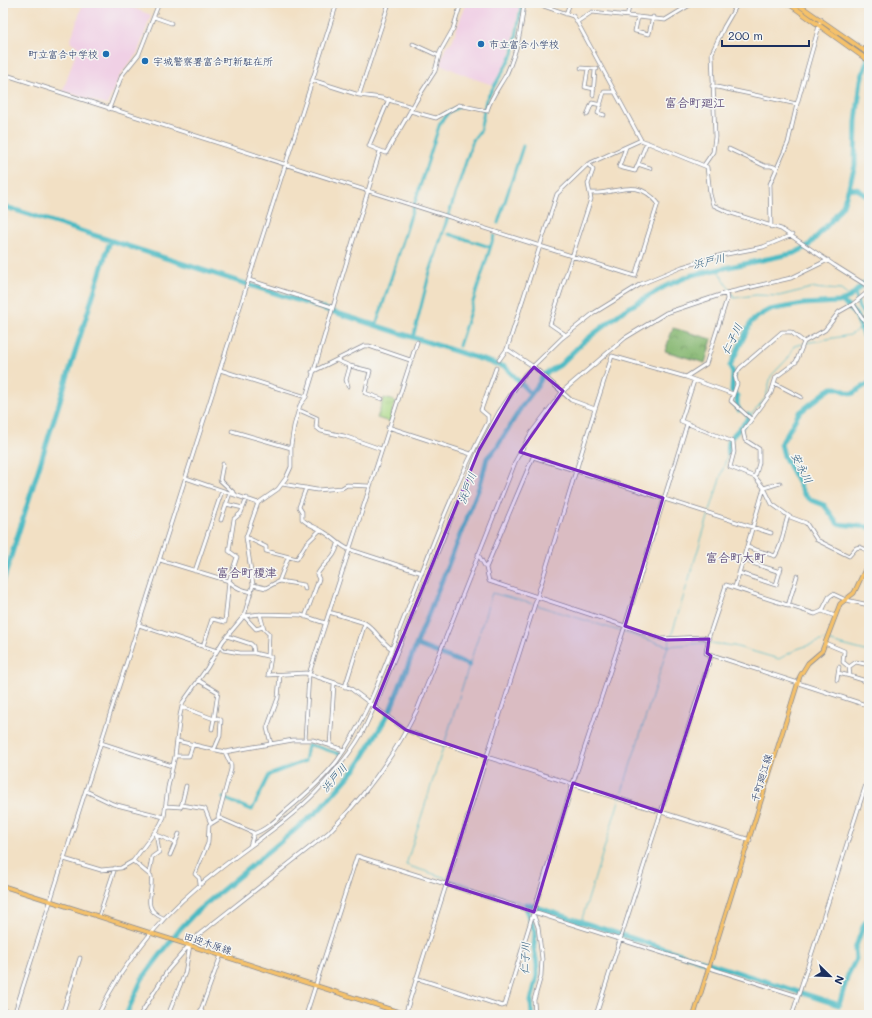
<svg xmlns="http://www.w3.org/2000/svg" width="872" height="1018" font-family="Mali,'Klee One',sans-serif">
<defs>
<pattern id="grass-tufts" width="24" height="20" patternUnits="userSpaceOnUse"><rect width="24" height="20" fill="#aad885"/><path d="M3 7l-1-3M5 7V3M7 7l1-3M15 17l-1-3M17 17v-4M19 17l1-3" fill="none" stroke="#92ba75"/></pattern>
<pattern id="forest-crowns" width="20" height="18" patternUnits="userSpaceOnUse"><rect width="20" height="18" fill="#87b872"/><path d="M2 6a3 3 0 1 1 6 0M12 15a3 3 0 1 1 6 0" fill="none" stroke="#6e9661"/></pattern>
</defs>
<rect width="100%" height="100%" fill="#f6f6f2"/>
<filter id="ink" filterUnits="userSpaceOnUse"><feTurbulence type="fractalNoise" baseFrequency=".025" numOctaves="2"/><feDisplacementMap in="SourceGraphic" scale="8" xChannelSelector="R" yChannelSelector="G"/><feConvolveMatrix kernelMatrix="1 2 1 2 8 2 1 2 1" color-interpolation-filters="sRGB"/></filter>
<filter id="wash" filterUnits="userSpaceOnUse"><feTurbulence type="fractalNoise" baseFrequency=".012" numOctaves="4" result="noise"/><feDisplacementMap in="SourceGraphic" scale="16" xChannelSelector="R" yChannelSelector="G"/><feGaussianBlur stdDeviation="0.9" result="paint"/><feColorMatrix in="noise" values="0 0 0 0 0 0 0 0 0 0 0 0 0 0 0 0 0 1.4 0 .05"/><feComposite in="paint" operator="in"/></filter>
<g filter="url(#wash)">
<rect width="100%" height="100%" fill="#f2e0c4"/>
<path fill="#f0d0e5" d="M83 3H134L133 8 151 15 138 52 119 77 107 105 63 91 78 46 70 42Z
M466 3 487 5 491 3H517L519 8 510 56 493 85 469 77 440 64 447 45 452 42Z"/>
<path fill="url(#grass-tufts)" stroke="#628472" d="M384 398 395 401 390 422 377 418Z"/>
<path fill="url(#forest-crowns)" stroke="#517468" d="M673 328 712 339 705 363 665 351Z"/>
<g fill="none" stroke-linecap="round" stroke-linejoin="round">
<path stroke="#4cbac3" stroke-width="1" d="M718 271 730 290
M732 293 734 298 756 295 779 296 811 288 841 290 850 297
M805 343 850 335 861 328
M750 416 766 397 771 376 789 357 794 346 802 344
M710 511 728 453
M536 605 668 646 707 643
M671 637 709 514
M827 641 869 652
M710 643 734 646 779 659 797 649 824 640
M620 798 670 640
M446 878 406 865 492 593 533 604
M449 879 526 904
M581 922 619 801"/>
<path stroke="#4cbac3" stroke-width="3" d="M498 223 523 146
M449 234 490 247
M855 293 859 308 869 323
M376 326 440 123 449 112 459 107
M413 338 429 275 473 140 480 131 486 100 513 54 521 9 520 3
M459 346 494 236
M223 798 252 810 269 775 305 761 308 745C320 746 329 752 341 754"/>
<path stroke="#4cbac3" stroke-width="5" d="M849 187 859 190 867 196 869 203
M3 206 505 367 531 394
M842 301 856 315 869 348
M869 383 852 394 837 388H832L827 391 799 413 781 444 784 456 804 494 811 500 824 505 838 524 869 527
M739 410 737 405V396L732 391 733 373 730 366 751 322 760 315 769 310 803 304 839 302 850 297 869 279
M728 453 729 440 750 417 748 415
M3 582 110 241
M417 645 469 665
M126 1015 142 979 180 929 196 912 319 810 357 767 389 713 480 485 487 458 497 447 522 406 538 385 543 375 560 365 582 343 623 311 664 287 692 275 795 253 808 246 832 220 843 205 849 187 855 166 856 122 861 80 869 55
M532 1015 531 1001 537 976V965L534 948 535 931 528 915 526 904 839 1005 848 975 856 959 855 949 864 924 869 918"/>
</g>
</g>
<g filter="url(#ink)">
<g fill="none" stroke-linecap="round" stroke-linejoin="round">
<g stroke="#868891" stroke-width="4.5">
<path id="minor" d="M535 3 573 16 576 20 641 140 707 167 710 194 713 205 728 212 781 229 834 265 869 287
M566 14 570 3
M627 16 630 3
M154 17 171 23
M638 17 635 31 649 34 653 17
M577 22 592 12 665 20 693 3
M413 44 439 56
M581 68 597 69
M588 69 585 87 594 89
M3 74 540 246 507 349 534 367 571 400 595 409 534 607 405 1015
M312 80 359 95 382 98 412 107
M712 86 797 104
M359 95 389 3
M593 95 595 70
M389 99 369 146 386 153 419 96 435 71 440 52 453 29 461 3
M109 109 122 75 139 54 159 3
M410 111 436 118 459 105 487 111C491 96 500 86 507 73 518 48 521 30 524 3
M587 115 592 103 601 105
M604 115 598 113 604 92H614
M626 147 619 167 635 171 638 164 650 168
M729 149 765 166H771L777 168
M638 164 647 142
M704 165 713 152 715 137 712 53 724 27 738 3
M590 193C618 195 635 176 658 203L635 276 540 246 557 194 588 164 641 140
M771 227 770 184 788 143 797 104 821 19
M249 280 332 307
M853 304 869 328
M566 335 550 324 591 199 588 184 593 170 588 164
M336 360 350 366 346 380 348 386
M499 360 507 349
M350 366 370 371 365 393 382 399
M220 370 306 397
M312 372 364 346H369L410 360
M686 377 706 364 727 299 726 293
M694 381 681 421 733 442 734 452 730 467 755 477 764 488 772 504 790 517 806 523 817 540 849 556 856 548 860 547 869 551
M774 383 801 397
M595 409 612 356 686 377 733 394
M299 410 317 418 316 427 321 431 344 436 381 449
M751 419 731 401 737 384 735 376 740 368 782 332H791L804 342
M388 427 471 454
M232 431 291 448
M223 464 220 480 235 494
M755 477 759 463V449L745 440 743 431 771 393 776 377 796 362 804 342 825 330 839 312 853 304 869 291
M186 478 258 503
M282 484 317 490 342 488 347 485 369 486
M306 488 299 507 302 512V519C309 526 317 527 324 532 333 537 339 545 348 549L422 573
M764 488 780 483
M226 504 243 508
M221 520 230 493
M246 537 266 547V551L297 559 306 544 320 530
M747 547 775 556C783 544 783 530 788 516
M478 554 486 568 489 581 625 626 661 639 702 637 709 639
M160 560 229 581C234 587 244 591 252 592
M743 560 780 572
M486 568 533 457 771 533
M195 571 221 494
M739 573 776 585 781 568
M279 581 288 558
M253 585 266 588 279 581 304 585 305 589
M735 587 764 488
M788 606 797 576
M822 611 829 597 833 594 846 600 869 605
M329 612 365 623
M260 614 264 629 269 634 268 656
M244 616 260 614 301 615 325 623
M244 616 256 629 263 627
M835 616 822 611 815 614 726 585 709 636 706 653 869 706
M305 617 319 579 317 575C324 561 334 561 338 544
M139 625 217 651
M227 636 251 644 253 646 254 653 271 657 268 675 306 673 350 688 404 729 420 736 750 840
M825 643 844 651 843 662 849 667 850 676 869 682
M203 646 212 619 225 622 229 581 237 557 229 551 234 519 241 513 247 498
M220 646 223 650 240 653H254
M839 667 838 673 850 676
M849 667 856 662 869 665
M837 680 838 673
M345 687 365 623C376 630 381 642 392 649
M182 707 214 719 218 692 198 680
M212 729 214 719 218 718 221 720 220 736 214 750
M305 740 309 674 417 342
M177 741 225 752 293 740H313L344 750
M101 743 172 766
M271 744 267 728 278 698 280 675
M330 746 334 684
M175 756H189L193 744
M86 791 113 804 164 817
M182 805 205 809 211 824
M166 806 181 807 186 786
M220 818 218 817 231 769V765L225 752
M220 818 254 833 250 846
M253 834C266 830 277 819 287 810 305 795 323 779 337 761 364 723 381 676 398 633 426 562 452 489 488 422V416L481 410 496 368
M157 835 176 843
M170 855 179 834
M64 859 101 870 121 868 133 861 160 825 164 817 168 787 175 756 180 715 183 702 207 668 223 641 244 616 253 585 246 537 258 503 278 489 286 478 291 467V445L294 426 300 405 306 397 380 151
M133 861 151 876C154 894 140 908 163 918
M149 874 152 857 159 852 156 832
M200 884 199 878 195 874 208 843 209 825 220 818
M99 916 115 868
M534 916 538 927 542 959 541 976 534 1000 535 1015
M416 978 502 1006 505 1005 573 783 625 626 687 424
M3 1010 19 1015
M202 1011V1013L206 1015
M14 1015 337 3
M62 1015 80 958
M98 1015C126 956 169 907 221 868 253 843 288 821 316 792 332 775 349 756 361 735 367 724 372 711 378 699L479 450 499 412 525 374 562 338 594 313 641 284 682 267 722 255 763 247 792 235
M140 1015 168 970 197 936 328 833C365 796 394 756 417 710L516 460 531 433 563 391 625 338 666 313 726 293 791 278 828 260
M168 1015 185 973 190 945
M199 1015 221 955
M306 1015 357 856 798 996
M596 1015 711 656
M792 1015 869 775"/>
</g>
<g stroke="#868891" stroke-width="5">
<path id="major" d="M3 886 408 1015
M694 1015 800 676 808 663 822 651 840 604 854 593 869 561"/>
</g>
<g stroke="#868891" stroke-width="5.5">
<path id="highway" d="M788 3 869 61
M796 3 869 54"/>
</g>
<use href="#minor" stroke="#fff" stroke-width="3"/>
<use href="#major" stroke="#f5c16b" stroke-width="3.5"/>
<use href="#highway" stroke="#f5c16b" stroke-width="4"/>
</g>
</g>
<path fill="#7b2cbf" fill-opacity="0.2" stroke="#7b2cbf" stroke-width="3" stroke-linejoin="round" d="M534 367 563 391 520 452 663 498 625 626 666 640 709 639 707 653 711 656 661 812 573 783 534 912 446 884 486 757 406 730 374 707 479 450 512 393Z"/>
<g fill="#1f6fb2" stroke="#f6f6f2" stroke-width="1.5">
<circle cx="481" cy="44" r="4"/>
<circle cx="106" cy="54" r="4"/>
<circle cx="145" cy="61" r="4"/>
</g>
<g text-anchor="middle" stroke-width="3" stroke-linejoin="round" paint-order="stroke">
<g font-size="10" fill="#1b2f5e" stroke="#f6f6f2" text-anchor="start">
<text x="489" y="48">市立富合小学校</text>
<text x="98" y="58" text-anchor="end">町立富合中学校</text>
<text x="153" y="65">宇城警察署富合町新駐在所</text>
</g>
<g font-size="10" fill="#1b2f5e" stroke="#f6f6f2">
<text transform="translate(761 778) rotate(-73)" y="4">千町廻江線</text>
<text transform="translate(208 943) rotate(18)" y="4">田迎木原線</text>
</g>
<g font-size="11" font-style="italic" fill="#2a597c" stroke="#f6f6f2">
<text transform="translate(709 261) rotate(-13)" y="4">浜戸川</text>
<text transform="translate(732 339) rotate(-64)" y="4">仁子川</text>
<text transform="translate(802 468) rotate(63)" y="4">安永川</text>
<text transform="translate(467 488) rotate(-70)" y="4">浜戸川</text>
<text transform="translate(334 778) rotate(-49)" y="4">浜戸川</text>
<text transform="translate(525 958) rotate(-88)" y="4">仁子川</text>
</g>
<g font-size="12" font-weight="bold" fill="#64537e" stroke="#f6f6f2">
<text x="695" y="107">富合町廻江</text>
<text x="736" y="562">富合町大町</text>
<text x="247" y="577">富合町榎津</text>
</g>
</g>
<rect width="872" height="1018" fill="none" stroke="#f6f6f2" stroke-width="16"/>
<g transform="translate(830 976) rotate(113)" stroke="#f6f6f2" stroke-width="3" paint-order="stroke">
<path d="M0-3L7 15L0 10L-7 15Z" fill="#1b2f5e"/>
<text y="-6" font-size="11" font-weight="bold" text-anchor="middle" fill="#1b2f5e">N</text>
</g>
<path d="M722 40v6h87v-6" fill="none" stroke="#1b2f5e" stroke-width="2"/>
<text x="728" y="40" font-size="12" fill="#1b2f5e" stroke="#f6f6f2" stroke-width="3" paint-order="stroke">200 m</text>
</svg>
